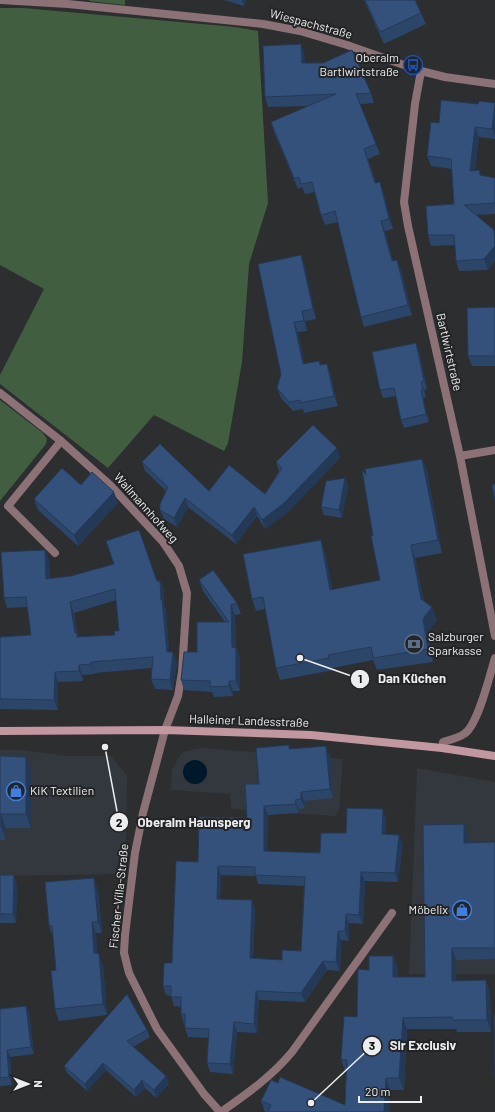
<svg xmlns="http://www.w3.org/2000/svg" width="495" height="1112" font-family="Barlow,sans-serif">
<rect width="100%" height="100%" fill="#2c2e30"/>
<path fill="#33383f" d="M202 748 343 759 339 811 335 816 231 809 230 794 171 790 172 770 180 755 185 751Z
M0 750H19L68 756H111L127 775 126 836 123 874 0 876Z
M417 768 495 782V974H409Z"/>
<path fill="#415f40" d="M89 0H125V5L89 1Z
M0 8H23L235 27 258 31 268 203 249 264 242 362 228 443 224 451 154 415 108 468 0 384V375L44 289 0 265Z
M0 400 43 433 47 439 46 444 0 501Z"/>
<path fill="#00192a" d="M183 772a12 12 0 1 1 24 0a12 12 0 1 1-24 0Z"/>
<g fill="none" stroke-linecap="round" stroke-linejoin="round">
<path stroke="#8c7176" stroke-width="8" d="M55 553 8 506 61 441
M221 1112C247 1094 272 1076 292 1052L392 913"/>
<path stroke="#8c7176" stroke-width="8" d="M0 0 68 4 263 24 300 31 347 45 421 71 445 77 495 84
M421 71 415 104 404 202 408 226 460 456 495 636
M0 393 61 441 110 485 163 542 179 566 187 593 182 672 178 696 165 730 143 813 135 853 125 935 124 953 129 973 157 1029 204 1094 220 1112
M460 456 495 450
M442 748 443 742C450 740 458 738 464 734 478 726 490 674 495 658"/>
<path stroke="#c2979f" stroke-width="8" d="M0 731 165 730 311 735 442 748 495 756"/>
</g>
<path fill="#2c466a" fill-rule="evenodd" d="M224 0H246L244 6Z
M364 0H415L421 13 426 24 384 44Z
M301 44 304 55 305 63 371 93 374 103 360 104 380 154 368 159 376 183 383 192 393 229 385 231 393 261 401 270 412 315 364 327 361 317 338 222 325 225 321 215 315 192 305 194 302 187 298 189 274 132 271 122 309 106 268 107 265 97Z
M495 103V139L479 137 475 170H479L481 175 495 178V214L476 215 494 230 495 233V261L488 270 459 271 456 261 455 245 431 246 428 235 454 204 452 169 431 166 427 156 439 123 478 104Z
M301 255 304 264 316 319 305 321 307 331 298 332 304 364 321 365 330 373 338 406 304 413 303 409 293 411 281 398 277 388 281 374Z
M495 307V366H472L468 356Z
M419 351 427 389 424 390 426 397 423 398 429 422 404 428 401 420 396 396 383 398 380 390Z
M337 448 340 458 288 512 265 529 257 516 236 544 188 507 177 527 164 519 160 510 166 491 145 471 142 462 209 491 265 494 279 471 276 462Z
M422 459 427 471 442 553 415 558 424 601 432 607 437 620 428 632 433 662 377 670 373 660 333 668 334 670 280 680 276 668 265 609 256 611 252 599 325 552 332 590 380 580 373 536 366 475Z
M345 478 348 486 342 518 324 515 321 507Z
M81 485 118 503 78 546 38 510 34 499Z
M45 550 49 560 50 579 160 581 164 591V604L166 610 169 652 177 662 173 690 155 689 151 679 152 668 95 673V674L82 675 83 681 58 682V710L0 709V637L31 635 27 607 7 608 4 598ZM116 600 119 631 115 635 78 637 77 633 74 613Z
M199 580 237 603 241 614 235 615 236 648 240 658V691H233V696L214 697 212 692 184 690 181 680 197 652 225 622 203 591Z
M289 745 290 749 330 755 333 798 304 801 305 808 299 809V813L268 815 267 851 320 853 346 833 386 819 385 835 403 844 398 882 365 881 363 924 349 923V941L341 940 340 971 327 970 305 1002 259 1000 257 1033 237 1032 233 1074 210 1072 207 1063 209 1038 188 1037 185 1028V1024H184L181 1014V1007L174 1006 171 996 166 995 163 986 172 963 198 862 247 818 259 784ZM221 875 256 876 258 884 304 886 301 951 282 960 253 958 255 909 220 899Z
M0 756 31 771V828H6V840H0Z
M464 824 468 836V843L495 842V959L456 960V981L490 992 491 1032H457L456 1029H407L404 1090H390L389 1112H265L261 1101 278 1083 345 1105 346 1071H345L341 1059 357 1017 369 970 393 956 398 968 397 977H425Z
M0 875 17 884 16 923H0Z
M98 889 102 933H96L97 954 103 965 107 1015 59 1021 55 1009 56 970 53 937 49 926Z
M26 1006 29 1013 34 1054 10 1057 12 1085 0 1086V1009Z
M147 1030 150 1037 133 1047 166 1076 169 1084 156 1098 145 1088 136 1097 106 1070 87 1091 67 1073 64 1066Z"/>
<path fill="#243956" d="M242 0H246L244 6Z
M301 44 304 55 306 74 302 63Z
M495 106V137L492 129Z
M475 127 479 137 474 181 470 171Z
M380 182 383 192 393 229 389 219Z
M381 221 385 231 395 272 392 261Z
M495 246V261L488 270 484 259Z
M301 255 304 264 316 319 313 309Z
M397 260 401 270 412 315 408 305Z
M302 311 305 321 307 331 304 321Z
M294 322 298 332 307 374 303 364Z
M416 343 419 351 427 389 424 381Z
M327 364 330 373 338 406 334 396Z
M421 382 424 390 426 397 423 389Z
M421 390 429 422 426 414Z
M337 448 340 458 288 512 265 529 262 520Z
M422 459 427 471 442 553 438 540Z
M345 478 348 486 342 518 339 510Z
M114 492 118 503 78 546 74 535Z
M185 498 188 507 177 527 174 518Z
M254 507 257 516 236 544 232 535Z
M321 540 325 552 335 602 330 590Z
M411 545 415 558 426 611 421 599Z
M45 550 49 560 50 589 46 579Z
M160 581 164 591V604L166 610 170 662 167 652 161 600Z
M70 602 74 613 77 633 80 643 75 633Z
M231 605 235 615 236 658 232 647Z
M432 607 437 620 428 632 433 662 428 649 423 619Z
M236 648 240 658V691L236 681Z
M173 652 177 662 173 690 170 680Z
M91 662 95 673V674L91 664Z
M79 665 82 675 83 681 79 671Z
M55 672 58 682V710L54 700Z
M229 681 233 691V696L229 686Z
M326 746 330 755 333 798 330 789Z
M26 757 31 771V828L26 814Z
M301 792 304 801 305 808 301 799Z
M295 800 299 809V813L296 804Z
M264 806 268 815 267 860 264 851Z
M383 809 386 819 385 844 382 834Z
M1 814 6 828V840L1 826Z
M464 824 468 836V854L464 843Z
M399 835 403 844 398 882 395 873Z
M218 866 221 875 220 908 217 899Z
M361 872 365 881 363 924 359 915Z
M14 875 17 884 16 923 13 914Z
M94 878 98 889 102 933 98 922Z
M252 900 255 909 253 967 250 958Z
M346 914 349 923V941L345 931Z
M92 922 96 933 98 965 94 953Z
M338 931 341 940 340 971 336 962Z
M452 948 456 960V992L452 981Z
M99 954 103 965 107 1015 103 1004Z
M393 956 398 968 397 988 393 977Z
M323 961 327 970 305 1002 301 993Z
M486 980 490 992 491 1032 487 1020Z
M256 991 259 1000 257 1033 254 1024Z
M26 1006 29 1013 34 1054 31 1047Z
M403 1018 407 1029 404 1090 399 1078Z
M234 1022 237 1032 233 1074 230 1064Z
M7 1050 10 1057 12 1085 9 1077Z
M103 1063 106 1070 87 1091 85 1084Z
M166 1076 169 1084 156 1098 154 1090Z
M386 1078 390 1090 389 1112H384Z
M142 1080 145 1088 136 1097 134 1090Z"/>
<path fill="#33517b" stroke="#243956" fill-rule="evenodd" d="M365 0H415L421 13 380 32Z
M301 44 302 63H323L352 50 371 93 356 94 376 144 364 149 375 183 380 182 389 219 381 221 392 261 397 260 408 305 361 317 335 211 321 215 312 182 301 184 299 177 294 178 271 122 336 94 265 97 263 46Z
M441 100 478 104 479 101 495 103 492 129 475 127 470 171 479 170 480 175 495 178V203L464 205 494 230 495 246 484 259 456 261 454 235H428L426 206 454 204 451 159 427 156 431 122 439 123Z
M301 255 313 309 302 311 304 321 294 322 303 364 319 361 320 365 327 364 334 396 300 403V400L289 402 277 388 281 374 258 264Z
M495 307V356H468L467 308Z
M416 343 424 381 421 382 423 389 421 390 426 414 401 420 394 388 380 390 372 352Z
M313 425 337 448 284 503 262 520 254 507 232 535 185 498 174 518 160 510V504L168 487 142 462 160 444 209 491 229 465 265 494 282 468 276 462Z
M422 459 438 540 411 545 421 599 432 607 423 619 428 649 373 658 371 647 328 655 329 658 276 668 263 597 252 599 243 554 321 540 330 590 380 580 371 536H373L362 470 366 475 365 469Z
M62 468 81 485 92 472 114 492 74 535 34 499Z
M345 478 339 510 321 507 326 481Z
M495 484V501L492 485Z
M139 530 157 581H160L161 600 162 599 167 652H173L170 680 151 679 153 657 91 662V664L79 665V671L55 672 54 700 0 699V637L31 635 26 597 4 598 1 552 45 550 46 579 71 576 114 564 106 541ZM115 589 119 631H114L115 635 77 637V633H75L70 602Z
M213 570 237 603 231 605 232 647 236 648V681H229V686L210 687V681L181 680 184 652H197V622H229L199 580Z
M289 745V749L326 746 330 789 301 792V799L295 800 296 804 264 806V851L320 853 321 833H346L347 808 383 809 382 834 399 835 395 873 361 872 359 915 346 914 345 931H338L336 962 323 961 301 993 256 991 254 1024 234 1022 230 1064 207 1063 209 1029 185 1028V1014H181V997H171V986H163L164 963H172L176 861 198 862 199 817 247 818 245 784H259L256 748ZM218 866 255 867V875L305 877 301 951 282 950V960L250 958 252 900 217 899Z
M0 756 26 757V814H1V826H0Z
M464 824V843L495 842V948H452V981L486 980 487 1020H452V1017L403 1018 399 1078H386L384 1112H268L271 1105 261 1101 271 1080 278 1083 280 1077 345 1105 347 1060 341 1059 344 1016 357 1017 358 969 369 970V956H393V977H425L423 825Z
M0 875H14L13 914H0Z
M94 878 98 922H92L94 953 99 954 103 1004 55 1009 51 971 56 970 52 926H49L45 882Z
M127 994 147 1030 127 1041 166 1076 154 1090 142 1080 134 1090 103 1063 85 1084 64 1066Z
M26 1006 31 1047 7 1050 9 1077 0 1078V1009Z
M494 1015H495V1074Z"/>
<defs>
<g id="bus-ring" transform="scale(1)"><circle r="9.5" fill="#232426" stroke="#1a4fb4" stroke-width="1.5"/><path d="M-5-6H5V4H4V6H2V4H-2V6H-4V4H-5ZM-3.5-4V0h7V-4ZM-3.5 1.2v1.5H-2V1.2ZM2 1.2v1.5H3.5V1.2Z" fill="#1a4fb4"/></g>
<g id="bank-ring" transform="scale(1)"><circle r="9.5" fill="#232426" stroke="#5c6f8a" stroke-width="1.5"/><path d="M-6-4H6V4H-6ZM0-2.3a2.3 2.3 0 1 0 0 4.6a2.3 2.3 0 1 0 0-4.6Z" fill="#5c6f8a"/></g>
<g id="shop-ring" transform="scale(1)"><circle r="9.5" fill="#232426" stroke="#3f7fe0" stroke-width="1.5"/><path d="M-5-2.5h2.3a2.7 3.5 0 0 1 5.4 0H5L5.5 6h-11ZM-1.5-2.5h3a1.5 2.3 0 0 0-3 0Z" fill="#3f7fe0"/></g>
</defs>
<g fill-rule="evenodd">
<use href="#bus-ring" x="413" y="65"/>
<use href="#bank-ring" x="414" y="644"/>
<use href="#shop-ring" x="16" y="791"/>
<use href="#shop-ring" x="462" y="910"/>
</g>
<g text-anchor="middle" stroke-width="4" stroke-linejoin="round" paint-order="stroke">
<g font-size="12" fill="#ecedee" stroke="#232426">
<text transform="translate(311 24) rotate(15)" y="4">Wiespachstraße</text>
<text transform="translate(449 352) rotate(77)" y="4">Bartlwirtstraße</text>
<text transform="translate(146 508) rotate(48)" y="4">Wallmannhofweg</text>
<text transform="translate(249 721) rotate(2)" y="4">Halleiner Landesstraße</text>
<text transform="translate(119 896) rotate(-84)" y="4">Fischer-Villa-Straße</text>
</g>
<g font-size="12" fill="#ecedee" stroke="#232426" text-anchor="end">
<text x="399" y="62">Oberalm<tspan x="399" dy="14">Bartlwirtstraße</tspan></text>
<text x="428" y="641" text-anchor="start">Salzburger<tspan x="428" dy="14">Sparkasse</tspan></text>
<text x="30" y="795" text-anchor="start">KiK Textilien</text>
<text x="448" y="914">Möbelix</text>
</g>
</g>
<path fill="none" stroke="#ecedee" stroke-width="1.5" d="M300 658L360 679M105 747L119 822M311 1103L372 1046"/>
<g fill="#ecedee" stroke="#232426" stroke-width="1.5">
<circle cx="300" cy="658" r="4"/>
<circle cx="105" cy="747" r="4"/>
<circle cx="311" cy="1103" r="4"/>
<circle cx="360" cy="679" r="10"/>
<circle cx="119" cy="822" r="10"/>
<circle cx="372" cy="1046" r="10"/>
</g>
<g font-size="12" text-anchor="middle" font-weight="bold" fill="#111">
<text x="360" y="683">1</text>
<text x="119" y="827">2</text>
<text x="372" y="1050">3</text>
</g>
<g font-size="13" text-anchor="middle" font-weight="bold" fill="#ecedee" stroke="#232426" stroke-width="4" stroke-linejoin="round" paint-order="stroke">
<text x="412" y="683">Dan Küchen</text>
<text x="194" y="827">Oberalm Haunsperg</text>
<text x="423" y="1050">Sir Exclusiv</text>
</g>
<g transform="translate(28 1084) rotate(90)" stroke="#232426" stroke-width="3" paint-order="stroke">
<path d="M0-3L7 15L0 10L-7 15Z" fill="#ecedee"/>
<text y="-6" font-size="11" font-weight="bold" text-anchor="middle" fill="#ecedee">N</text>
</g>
<path d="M359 1096v6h62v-6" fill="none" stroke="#ecedee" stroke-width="2"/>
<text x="365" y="1096" font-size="12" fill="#ecedee" stroke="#232426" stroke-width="3" paint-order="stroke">20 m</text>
</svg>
